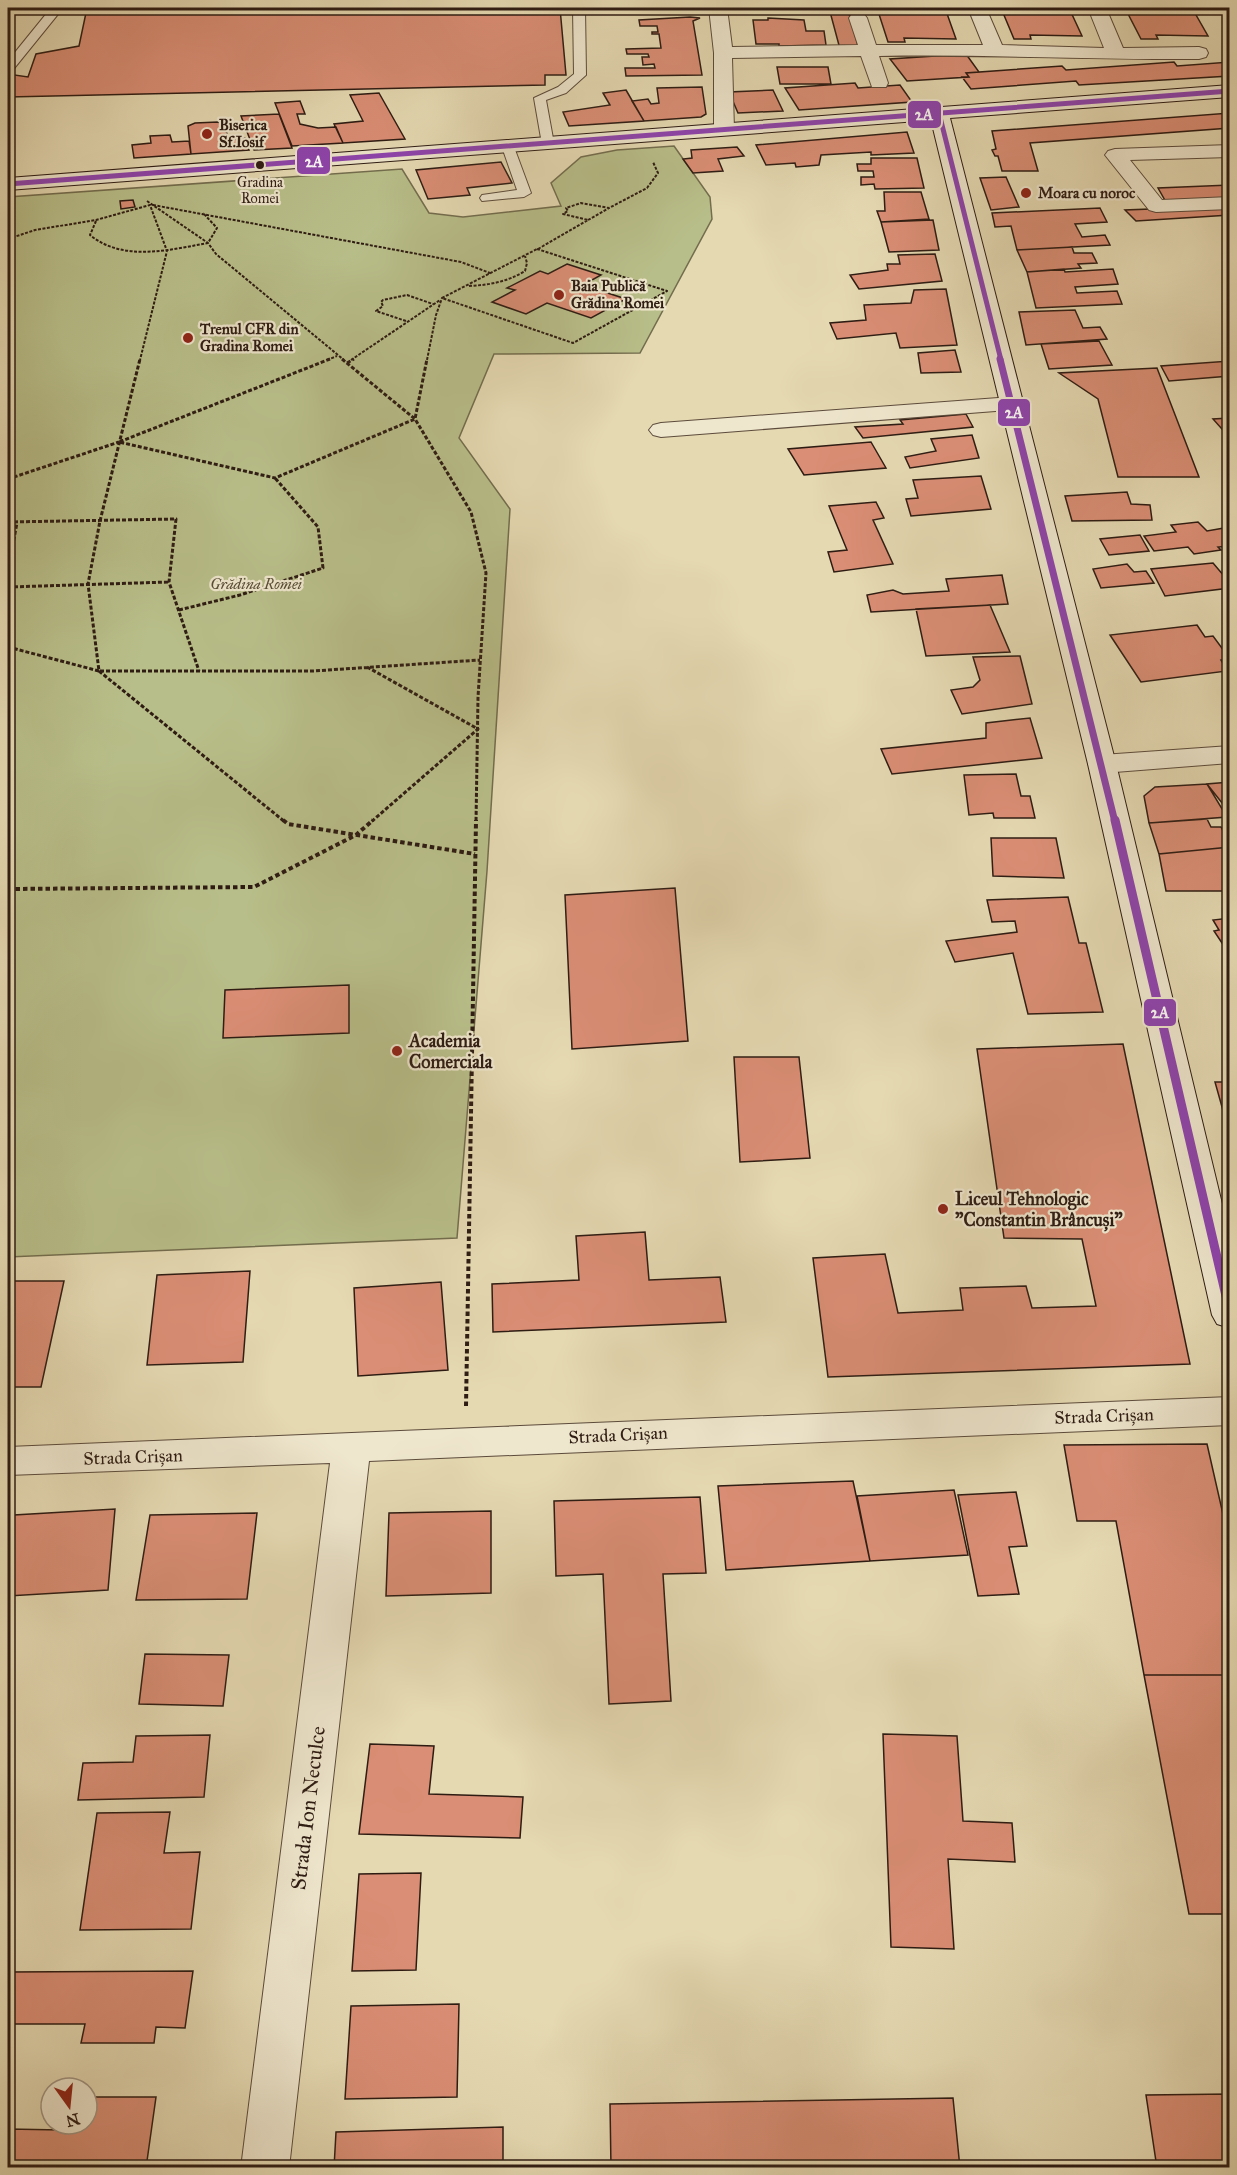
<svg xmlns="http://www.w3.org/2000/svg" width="1237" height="2175" font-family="'IM FELL Great Primer',serif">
<rect width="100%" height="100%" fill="#e5d9b2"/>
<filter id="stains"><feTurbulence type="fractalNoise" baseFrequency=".00333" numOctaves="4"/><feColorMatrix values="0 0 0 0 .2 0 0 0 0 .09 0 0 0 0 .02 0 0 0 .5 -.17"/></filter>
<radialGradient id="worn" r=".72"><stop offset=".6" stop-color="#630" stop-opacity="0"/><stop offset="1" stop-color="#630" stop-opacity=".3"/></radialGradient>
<path fill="#b8be89" stroke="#736d4e" stroke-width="1.5" d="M674 146 710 197 712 219 640 353 494 354 459 438 510 509 487 871 457 1238 8 1257V197L402 169 429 213 463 217 561 206 551 183 581 157 617 150Z"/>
<path fill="#da8e75" stroke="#2e1c13" stroke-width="1.5" d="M87 8H560L566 75H545V85L8 97V74L28 77 36 54 79 46Z
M747 8H807L808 13 748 14Z
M829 8H867L868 14H849L859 49H840Z
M877 8H945L956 39 904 38 905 42H888Z
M1001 8H1069L1082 36 1030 35 1031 39H1014Z
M1125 8H1192L1208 36 1156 35 1158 39H1141Z
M690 17 700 18 693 21 702 75 626 76 625 68H655L654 64 643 65 642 57H649L648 54H627L626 49 661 48 659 34H652V32H658L657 26H640L639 20Z
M768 18 804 20 806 31H824L826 45 779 46V44H756L753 20H768Z
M966 54 979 72 966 73 969 77 907 81 890 59Z
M1174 62 1177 66 1230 62V76L1079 85 1076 81 971 89 962 77H969L966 73 1062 66 1066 70Z
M777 67H828L831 84H780Z
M855 83 858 88 900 85 912 102 799 110 785 88Z
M702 87 706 114 701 117 644 121 632 101 648 99 651 104 659 103 657 88Z
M626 90 644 121 569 126 563 112 610 105 603 93Z
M773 90 783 111 738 113 729 92Z
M379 93 405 139 343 143 334 124 363 121 350 95Z
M300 101 305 114H297L300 124 318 128 336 127 343 143 292 146 275 103Z
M1230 113V128L1030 143 1038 171H1002L998 156H995L992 150 996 149 992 131Z
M279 114 292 148 254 150 241 116Z
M218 122 224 125 229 140 245 138 249 150 191 154 188 126 195 123Z
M907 132 914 153 871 155V152L821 155 819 165 796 167 795 163 766 165 756 145Z
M170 135 172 142 189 141 191 154 134 158 132 145 151 143 150 136Z
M737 147 744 156 718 159 723 171 693 173 683 159 692 158 691 150Z
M871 158H917L924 188 875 189 874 184 861 185V177H874L873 171H858L857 164H871Z
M501 162 512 183 467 188 470 195 428 199 416 170Z
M1006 177 1019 207 991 210 980 178Z
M1230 185V200L1166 202 1158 188Z
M884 192H921L929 219 881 222 877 211H885Z
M133 200 135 207 121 209 120 201Z
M1230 206V215L1136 221 1125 210Z
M1100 208 1107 222 1075 224 1082 237 1105 235 1110 245 1017 250 1011 226 995 227 992 213Z
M933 220 939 250 889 252 881 222Z
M1072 247 1074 253H1092L1097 263 1078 264 1081 268 1027 272 1017 250Z
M935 254 942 281 859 289 850 275 888 270 887 264H900L898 255Z
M567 264 601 275 583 285 626 299 591 318 547 303 526 314 492 302 515 290 507 288 540 271 548 274Z
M1064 269 1065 272 1113 269 1118 284 1075 287 1077 293 1117 291 1122 304 1036 308 1027 272Z
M946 289 957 345 900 348 896 333 837 339 830 323 866 320 864 305 911 303 914 290Z
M1075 310 1083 328 1100 327 1107 339 1026 345 1019 312Z
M1099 341 1112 365 1049 369 1041 344Z
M955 350 961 372 921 373 918 353Z
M1230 361V376L1169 381 1161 366Z
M1157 368 1199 477H1118L1098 399 1059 373Z
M966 414 973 427 863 438 855 427 903 424 900 420Z
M1230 418V438L1213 419Z
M972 435 979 458 910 468 905 457 936 451 931 439Z
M871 442 886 468 804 475 788 449Z
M981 476 991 509 911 516 906 499 918 498 913 480Z
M1127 492 1131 504 1150 505 1152 520 1072 521 1065 496Z
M876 502 884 518 873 520 893 564 834 572 828 552 847 550 829 506Z
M1198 522 1207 531 1230 527V546L1218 547 1221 550 1194 554 1188 547 1154 551 1144 536 1176 532 1171 525Z
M1140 535 1149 551 1109 555 1100 539Z
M1213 563 1230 583V588L1165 596 1151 569Z
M1127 564 1134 572 1146 571 1154 583 1101 588 1093 569Z
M1002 575 1008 604 871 612 867 595 893 590 903 594 949 591 946 579Z
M990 605 1010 652 926 656 916 609Z
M1197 625 1205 637 1213 636 1230 659 1221 660 1227 671 1141 682 1110 635Z
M1020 656 1032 704 962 714 951 690 973 687 980 680 973 657Z
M1030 718 1042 758 892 774 881 749 986 738V723Z
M1016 774 1021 796H1030L1035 818H994L993 813 969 815 964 775Z
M1230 782V813L1207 784Z
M1207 784 1227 817 1149 823 1144 796 1155 787Z
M1207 819 1211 827H1221L1226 837H1230V847L1159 854 1149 823Z
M991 838H1056L1064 878 993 876Z
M1230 847V871L1226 872 1230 891H1166L1159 854Z
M675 888 688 1041 572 1049 565 895Z
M1068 897 1079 943H1086L1103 1012 1028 1014 1013 953 955 962 946 941 1017 932 1015 921 992 922 987 900Z
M1230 918V955L1214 931 1219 930 1213 920Z
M349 985V1033L223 1038 225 990Z
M1123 1044 1190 1364 828 1377 813 1258 885 1254 898 1313 963 1310 960 1288 1026 1286 1032 1308 1096 1306 1082 1239 1004 1238 977 1049Z
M734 1057H799L810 1158 740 1162Z
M1215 1082H1230V1132H1229Z
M645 1232 649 1280 720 1277 726 1322 493 1332 492 1284 579 1280 576 1236Z
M250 1271 243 1362 147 1365 157 1275Z
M8 1281H64L41 1387H8Z
M441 1282 448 1370 358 1376 354 1288Z
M1207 1444 1230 1545V1675H1144L1116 1521H1077L1064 1445Z
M853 1481 870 1561 726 1570 718 1486Z
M954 1490 968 1555 870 1561 857 1496Z
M1016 1492 1027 1546 1009 1547 1019 1594 978 1596 958 1495Z
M700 1497 706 1573 663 1574 671 1701 609 1704 603 1574 556 1576 554 1501Z
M115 1509 108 1590 8 1596V1569L14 1515Z
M491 1511V1593L386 1596 389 1513Z
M257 1513 247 1599 136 1600 150 1515Z
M145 1654 229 1655 223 1706 139 1704Z
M1144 1675H1230V1914H1189Z
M883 1734 957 1736 963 1821 1012 1823 1015 1862 948 1859 954 1949 891 1947Z
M210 1735 204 1797 78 1800 83 1763 133 1762 136 1736Z
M370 1744 434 1746 429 1794 523 1797 520 1838 359 1834Z
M170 1812 164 1853 200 1852 191 1929 80 1930 97 1813Z
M421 1873 416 1970 352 1971 359 1874Z
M193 1971 185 2028 156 2027 154 2043H81L85 2024H8V1972Z
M459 2004 457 2097 345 2099 351 2006Z
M1230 2094V2168H1157L1146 2095Z
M87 2097H156L146 2168H8V2129L61 2130 62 2124H87Z
M953 2098 960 2168H611L610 2104Z
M503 2127V2168H334L336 2132Z"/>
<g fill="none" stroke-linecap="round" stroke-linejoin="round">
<g stroke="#5c4b3b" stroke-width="2">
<path id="lane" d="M51 8H63L12 71H8V61Z
M573 8H585L586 75 566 93 546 100 554 144 548 148 542 144 534 98 558 87 574 74Z
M508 143 514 147 531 193 524 197 482 201 480 198 482 195 517 190 502 147Z"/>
</g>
<g stroke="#5c4b3b" stroke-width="2">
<path id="street" d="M709 8H727L732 47 858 45 849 18 852 14H864L867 18 876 45H983L968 8H986L1002 45 1104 48 1088 8H1106L1123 48 1199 47 1206 49 1208 53 1206 57 1199 59C1092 60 986 54 879 56L888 83 886 87H872L861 56 732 58 734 130 731 134H717L714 130V53Z
M1230 145V157L1130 160 1162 200 1230 197V209L1156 212 1149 210 1105 155 1108 151 1115 149Z
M1012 397 1020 399 1024 404 1020 409 661 437 653 435 649 430 653 425 661 423Z
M1230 746V763L1102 773 1092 770 1088 764 1092 758 1102 755Z
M1230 1397V1425L369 1461 289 2168H241L330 1463 8 1475V1447Z"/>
</g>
<g stroke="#2e1c13" stroke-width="2">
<path id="secondary" d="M1230 85V97L950 118 1116 764 1230 1237V1328L1217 1324 1212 1315 1088 764 931 120 8 190V178Z"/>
</g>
<path stroke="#2e1c13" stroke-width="2" stroke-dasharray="3 1.5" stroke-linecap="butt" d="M147 201 208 243 216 254 344 360
M153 205 461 262 490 273
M588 220 609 208
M96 221 90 235C123 262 169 250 208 243L217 228 203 213
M8 239 35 230 96 220 150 205 167 251 140 360
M537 249 667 291 573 343 442 298Z
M538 249 588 220 563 214 568 211 566 208 581 203 609 208 647 188 658 173 653 162
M469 286C489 285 507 282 525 271L527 263 525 256
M406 321 376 311 383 306 381 302 383 300 407 295 433 304
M327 360 337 356
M351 360 440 300
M427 360 436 315 442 298"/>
<path stroke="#2e1c13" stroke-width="3" stroke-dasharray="4 2" stroke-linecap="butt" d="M330 359 119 442 275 478 415 419 427 359
M342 359 415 419 471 512 486 573 478 697 476 822
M347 363 354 359
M8 479 119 442
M8 522 176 519 169 582 199 671
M8 570 17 523
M8 587 169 582
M179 610 240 595 323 568 318 527 275 478
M8 647 99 671 88 584 100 521 140 359
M367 667 478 729 371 822
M99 671 285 822
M100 671H313L480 660"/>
<path stroke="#2e1c13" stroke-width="4" stroke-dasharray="4.5 3" stroke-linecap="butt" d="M283 820 288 824 475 854
M8 889 254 887 356 835 373 820
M466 1406 476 820"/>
<use href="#lane" fill="#eee6cd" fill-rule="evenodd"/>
<use href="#street" fill="#eee6cd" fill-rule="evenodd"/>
<use href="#secondary" fill="#eee6cd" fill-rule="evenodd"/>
<g stroke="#eee6cd" stroke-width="8">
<path id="bus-1-far2" d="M939 113 1001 360
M8 184 1230 91"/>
</g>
<g stroke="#eee6cd" stroke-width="10">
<path id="bus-1-far1" d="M1000 359 1115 822"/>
</g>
<g stroke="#eee6cd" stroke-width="14">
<path id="bus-1" d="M1115 820 1230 1313"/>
</g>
<use href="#bus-1-far2" stroke="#8e44ad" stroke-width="5"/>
<use href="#bus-1-far1" stroke="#8e44ad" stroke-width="7"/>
<use href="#bus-1" stroke="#8e44ad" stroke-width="9"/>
</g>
<g fill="#8f2418" stroke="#eee6cd" stroke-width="2">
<circle cx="207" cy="134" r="6"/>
<circle cx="1026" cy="193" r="6"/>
<circle cx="559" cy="295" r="6"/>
<circle cx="188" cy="338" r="6"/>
<circle cx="397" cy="1051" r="6"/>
<circle cx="943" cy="1209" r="6"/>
</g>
<circle fill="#2e1c13" stroke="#eee6cd" stroke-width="2" cx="260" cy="165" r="5"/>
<g text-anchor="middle" stroke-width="4.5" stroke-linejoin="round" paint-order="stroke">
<g font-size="14" fill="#2e1c13" stroke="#eee6cd">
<text x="260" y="187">Gradina<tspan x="260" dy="16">Romei</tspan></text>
</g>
<g font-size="15" font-weight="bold" fill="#2e1c13" stroke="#eee6cd" text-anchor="start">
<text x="219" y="130">Biserica<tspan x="219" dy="17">Sf.Iosif</tspan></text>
<text x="1038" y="198">Moara cu noroc</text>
<text x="571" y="291">Baia Publică<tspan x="571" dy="17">Grădina Romei</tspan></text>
<text x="200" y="334">Trenul CFR din<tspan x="200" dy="17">Gradina Romei</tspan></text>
</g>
<g font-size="15" font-style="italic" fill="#574d36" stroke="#eee6cd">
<text x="256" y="589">Grădina Romei</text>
</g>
<g font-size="18" font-weight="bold" fill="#2e1c13" stroke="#eee6cd" text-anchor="start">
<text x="409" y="1047">Academia<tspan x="409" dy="21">Comerciala</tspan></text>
<text x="955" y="1205">Liceul Tehnologic<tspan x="955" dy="21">"Constantin Brâncuși"</tspan></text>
</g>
<g font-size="18" fill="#2e1c13" stroke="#eee6cd">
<text transform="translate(1104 1416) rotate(-2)" y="6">Strada Crișan</text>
<text transform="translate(618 1435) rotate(-3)" y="6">Strada Crișan</text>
<text transform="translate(133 1457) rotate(-2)" y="6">Strada Crișan</text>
</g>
<g font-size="21" fill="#2e1c13" stroke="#eee6cd">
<text transform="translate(308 1808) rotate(-83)" y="7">Strada Ion Neculce</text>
</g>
</g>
<g stroke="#eee6cd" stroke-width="2">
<rect x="907" y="100" width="35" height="29" rx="6" fill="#8e44ad"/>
<rect x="296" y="146" width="35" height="29" rx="6" fill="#8e44ad"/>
<rect x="997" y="398" width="34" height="29" rx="6" fill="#8e44ad"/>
<rect x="1143" y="998" width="34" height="29" rx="6" fill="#8e44ad"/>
</g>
<g font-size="16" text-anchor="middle" font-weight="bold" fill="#fff">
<text x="924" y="120">2A</text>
<text x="314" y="167">2A</text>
<text x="1014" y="418">2A</text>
<text x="1160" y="1018">2A</text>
</g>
<rect width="1237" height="2175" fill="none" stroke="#e5d9b2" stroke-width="30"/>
<rect x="9" y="9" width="1219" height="2157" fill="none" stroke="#2e1c13" stroke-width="3"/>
<rect x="15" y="15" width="1207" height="2145" fill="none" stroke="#2e1c13" stroke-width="1.5"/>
<g transform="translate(69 2106) rotate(165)"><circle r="28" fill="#eee6cd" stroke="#a19583" stroke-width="1.5"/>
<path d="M0-4.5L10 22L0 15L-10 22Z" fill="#8f2418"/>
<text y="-9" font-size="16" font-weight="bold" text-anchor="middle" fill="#2e1c13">N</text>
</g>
<rect width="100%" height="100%" filter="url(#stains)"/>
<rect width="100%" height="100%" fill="url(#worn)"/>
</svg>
